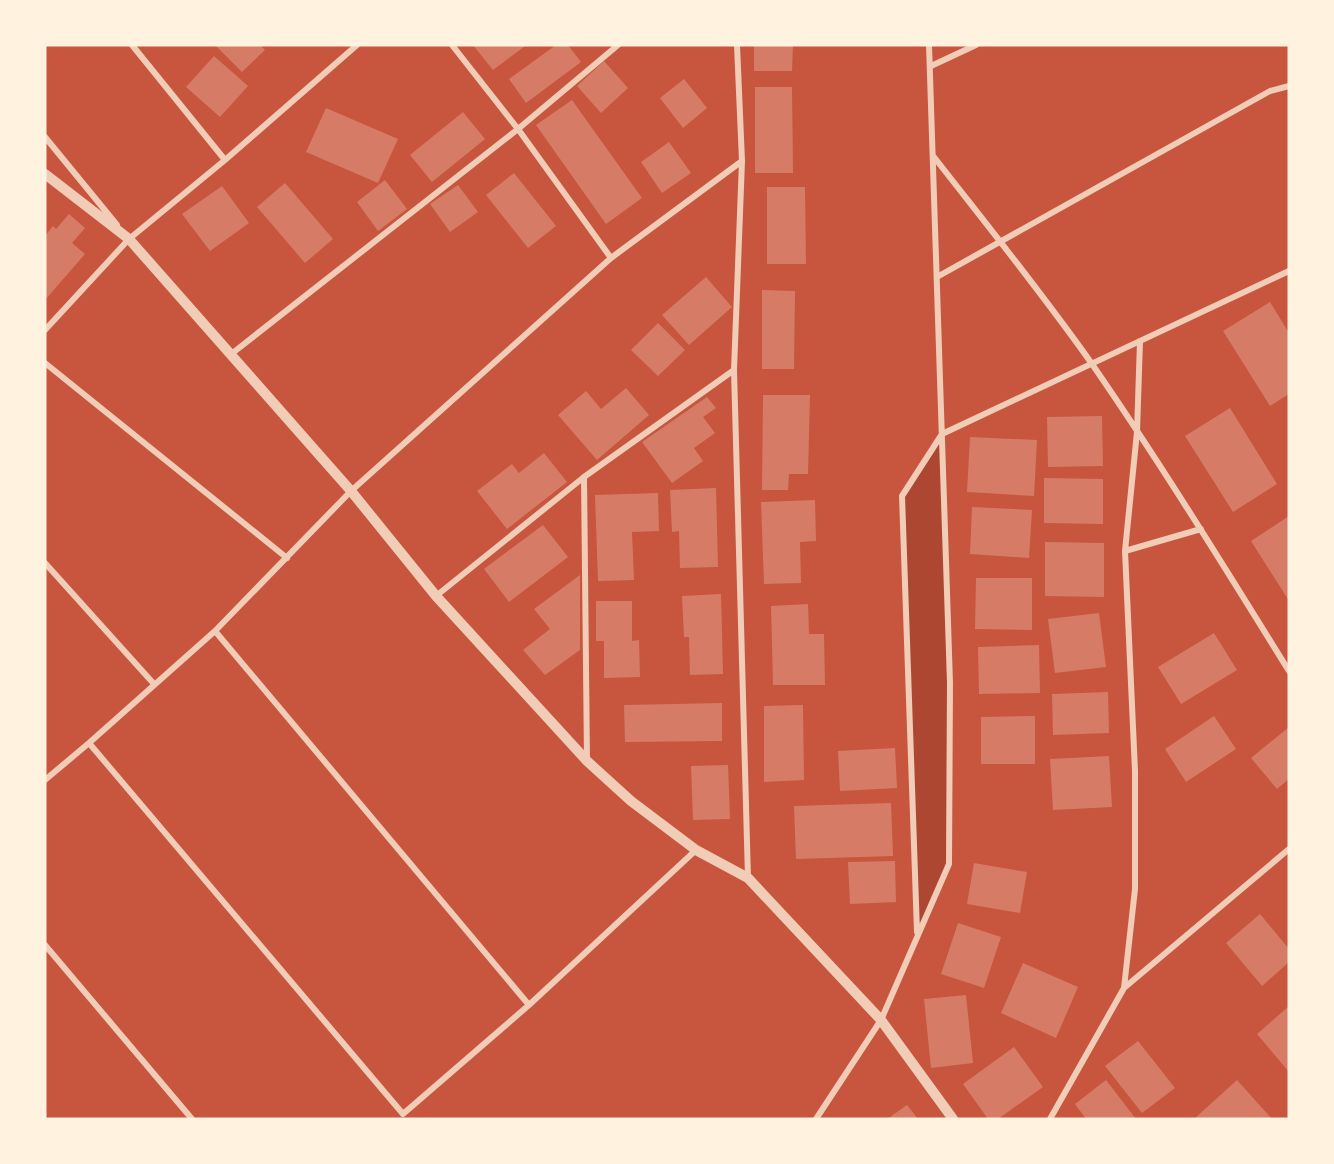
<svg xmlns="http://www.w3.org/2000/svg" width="1334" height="1164" font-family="'Source Sans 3',sans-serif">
<rect width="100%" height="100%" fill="#c8553d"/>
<path fill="#ae4732" d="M942 434 950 683 949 864 917 936 902 496Z"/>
<path fill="#d67c66" d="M215 45H260L265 50 242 72Z
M473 45H524L525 46 493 70Z
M556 45H568L581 62 526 103 509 79Z
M754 45H793L792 71H754Z
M214 56 248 86 220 117 186 87Z
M604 61 628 88 601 113 577 86Z
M684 79 707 108 683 128 660 98Z
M755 87H792L793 173H755Z
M572 100 642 198 606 224 536 125Z
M326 108 398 139 378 183 306 152Z
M463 112 485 139 432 182 410 155Z
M669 142 691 173 662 193 641 162Z
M514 173 556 226 528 248 486 195Z
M385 180 407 209 378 231 357 202Z
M285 183 333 239 305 263 257 207Z
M458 185 478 212 450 232 430 204Z
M222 186 249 223 210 251 182 214Z
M767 187H805L806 264H767Z
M69 214 85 228 72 243 85 254 45 300V236L53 226 56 229Z
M706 277 732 307 689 345 662 315Z
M762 290 795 291 794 369H762Z
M1270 302 1289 333V394L1270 406 1223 331Z
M658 323 685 350 658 376 631 350Z
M626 388 649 415 597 460 558 415 586 391 601 409Z
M763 395H810L808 474H789L788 490H762Z
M707 397 716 408 703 417 715 433 694 448 703 461 672 483 642 442Z
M1230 408 1277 484 1233 512 1185 436Z
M1102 416 1103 466 1048 467 1047 417Z
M970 437 1037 440 1034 496 967 492Z
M544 453 567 482 507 529 477 491 512 464 519 473Z
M1044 478 1103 479V524L1044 523Z
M716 488 718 567 680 568 679 531 672 532 670 490Z
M658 493 659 531 632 532 634 580 598 581 595 495Z
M815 500 816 541 800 542 801 583 764 584 761 502Z
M972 507 1032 510 1029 558 970 554Z
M1289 516V601L1251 541Z
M543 525 568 557 509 602 484 569Z
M1045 542 1104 543V597L1045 596Z
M580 575V650L545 675 523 650 550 629 534 609Z
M976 578H1032V630L975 629Z
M721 594 723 674 690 675 689 637H684L682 596Z
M596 601H632V641L639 640 640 677 604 678V641H596Z
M808 604 809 634H824L825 685H773L771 606Z
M1099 613 1106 667 1055 673 1048 619Z
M1214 633 1237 670 1181 704 1158 667Z
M1039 645 1040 693 979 694 978 647Z
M1108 692 1109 733 1053 735 1052 694Z
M722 703V741L625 742 624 705Z
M803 705 804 780 764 782V706Z
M1035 716V764H981V717Z
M1214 716 1236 749 1186 782 1165 749Z
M1289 727V779L1277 789 1251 758Z
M895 748 897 788 840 791 838 751Z
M1109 756 1112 807 1053 810 1050 759Z
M728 765 730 819 693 820 691 766Z
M891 803 893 856 796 859 794 806Z
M895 861 896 902 850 904 848 862Z
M974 863 1027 872 1020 913 967 904Z
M1260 914 1289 949V962L1262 986 1226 943Z
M958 923 1001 937 984 988 941 974Z
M1023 963 1078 987 1056 1038 1001 1013Z
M966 995 973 1063 931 1068 924 999Z
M1289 1006V1072L1257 1034Z
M1138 1041 1175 1088 1142 1113 1105 1066Z
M1014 1047 1043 1087 998 1119H988L963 1084Z
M1106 1080 1136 1119H1086L1075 1104Z
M1237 1080 1272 1119H1194Z
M907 1105 918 1119H887Z"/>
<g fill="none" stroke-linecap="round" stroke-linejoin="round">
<path stroke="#f1ccb7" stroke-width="6" d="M132 45 225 160
M452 45 518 129 611 258
M737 45 742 161 734 370 748 878
M931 66 976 45
M45 137 117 225
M934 157C987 225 1042 293 1092 364 1161 464 1225 568 1289 671
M937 277 1270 91 1289 86
M45 330 129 239 225 160 357 45
M230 355 518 129 618 45
M45 363 287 558
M584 477 587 760
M1125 551 1201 529
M45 563 154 684
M436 596 584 477 734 370
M215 631 529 1005
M89 743 403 1114 529 1005 696 850
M45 780 89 743 215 631 351 491 611 258 742 161
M917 932 902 496 942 434 1289 271
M45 945 192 1119
M1124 988 1135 889V771L1125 551 1137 432 1140 341
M816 1119 881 1020 949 864 950 683 929 45
M1050 1119 1124 988 1289 849"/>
<path stroke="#f1ccb7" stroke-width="10" d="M45 174 129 239 351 491 436 596 587 761 631 801 696 850 748 878 881 1020 953 1119"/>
</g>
<rect width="1334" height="1164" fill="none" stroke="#fff3e0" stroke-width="93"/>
</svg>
